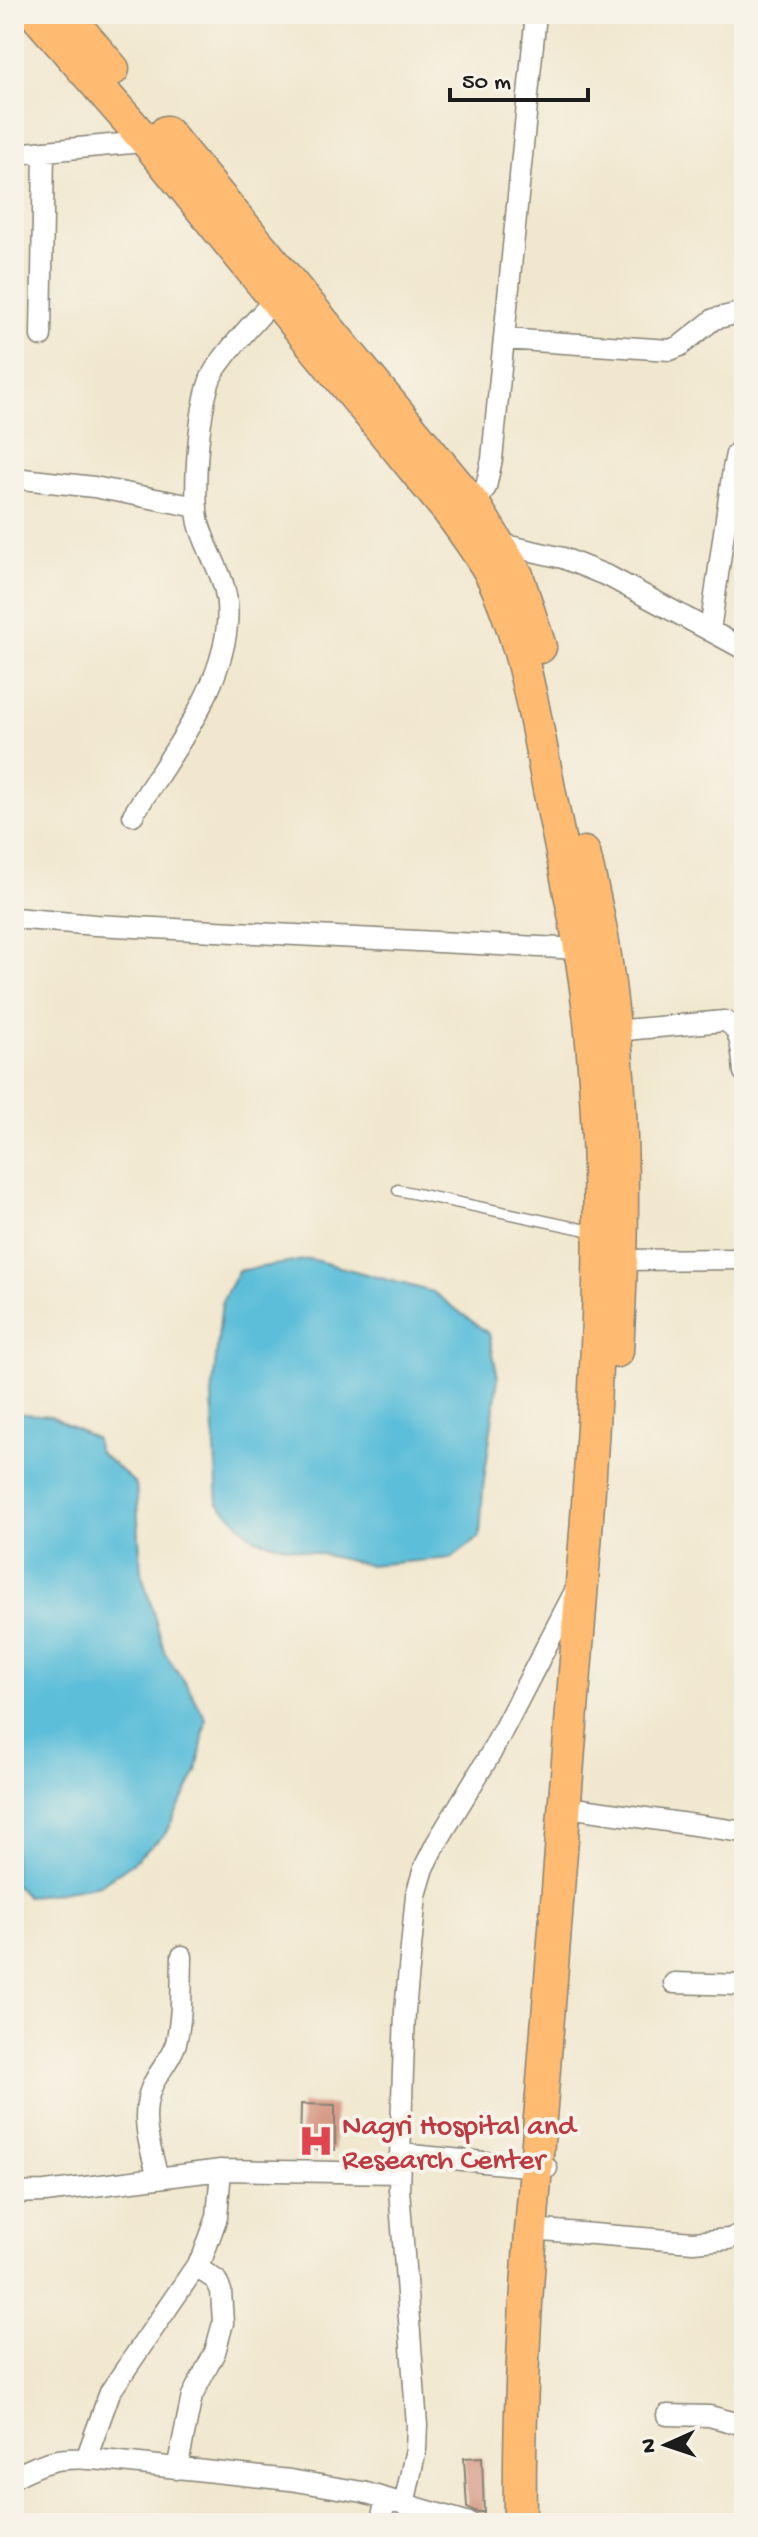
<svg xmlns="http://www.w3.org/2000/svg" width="758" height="2537" font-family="'Gochi Hand',sans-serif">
<rect width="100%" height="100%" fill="#f7f3e8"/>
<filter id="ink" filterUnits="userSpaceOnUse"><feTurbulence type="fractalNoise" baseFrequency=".0125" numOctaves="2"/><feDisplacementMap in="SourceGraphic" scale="16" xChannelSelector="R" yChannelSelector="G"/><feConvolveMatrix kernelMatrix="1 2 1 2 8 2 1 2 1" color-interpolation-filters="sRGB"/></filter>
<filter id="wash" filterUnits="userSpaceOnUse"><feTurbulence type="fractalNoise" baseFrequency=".006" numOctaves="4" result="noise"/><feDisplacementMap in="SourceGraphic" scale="32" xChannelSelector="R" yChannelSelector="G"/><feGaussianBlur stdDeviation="1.8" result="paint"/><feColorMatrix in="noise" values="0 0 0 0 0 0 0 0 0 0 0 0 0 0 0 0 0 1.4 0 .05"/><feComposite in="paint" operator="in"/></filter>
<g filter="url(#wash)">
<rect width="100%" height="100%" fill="#f1e7ce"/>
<path fill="#5bbed9" stroke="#3c6d7a" stroke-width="2" d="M310 1259 433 1292 489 1334 498 1378 483 1488 480 1537 452 1558 368 1565 255 1539 218 1503 212 1396 222 1301 238 1271Z
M14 1413 51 1416 96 1439 97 1450 136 1484 141 1571 165 1653 191 1692 206 1719 197 1772 165 1834 132 1863 100 1885 49 1894 26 1896 14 1883V1762L20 1686 14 1616Z"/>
<g id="blocks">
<path fill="#d59782" d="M301 2104 335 2105V2150L300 2149Z
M482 2457 484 2512H477L467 2508 464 2458Z"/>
</g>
</g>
<g filter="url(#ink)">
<use href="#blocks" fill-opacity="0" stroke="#868275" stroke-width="2"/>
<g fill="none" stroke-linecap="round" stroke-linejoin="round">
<g stroke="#868275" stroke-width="13">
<path id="service" d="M398 1190 596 1232"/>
</g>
<g stroke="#868275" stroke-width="23">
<path id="minor" d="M14 154 153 141
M41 336 44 151
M504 339 670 350 680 346 714 319 744 312
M14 478 94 487 197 507
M475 506 486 487 492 459 536 14
M501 544 563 558 610 577 744 649
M710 631 733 469 736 454 744 446
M133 815C168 758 221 693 227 625 231 581 212 565 200 527 191 500 199 393 215 370 231 345 254 323 274 300
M14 918 95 925 581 949 592 948
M614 1031 724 1021C742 1026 742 1055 744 1072
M622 1260 744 1259
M582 1809 744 1832
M674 1983 744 1985
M400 2154 547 2168
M158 2177C150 2147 139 2116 152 2086 159 2071 171 2059 176 2043 183 2015 181 1984 182 1956
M14 2193 45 2192 221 2170 399 2173
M530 2229 693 2242 729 2239 744 2233
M667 2415 709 2416 744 2425
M86 2459 110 2392 203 2256 217 2217 221 2170
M177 2469 192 2396 215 2352 223 2323 221 2291 216 2280 196 2267
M14 2477C45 2461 58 2457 93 2459L290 2480 363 2492 470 2523
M404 2505 416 2449 417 2425 399 2189 405 2011 416 1895 424 1868 437 1842 491 1753 575 1591
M380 2523 386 2500"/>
</g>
<g stroke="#868275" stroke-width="35">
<path id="trunk" d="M35 14 146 141 450 513C464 532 478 551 490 572 526 643 537 732 553 809 568 882 584 956 591 1031 607 1197 598 1366 586 1532 573 1719 556 1906 542 2094 530 2237 518 2379 520 2523
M66 14 113 69
M166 132 475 506 517 575 540 647
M584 853C591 885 599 916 604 949 625 1082 625 1217 617 1351"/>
</g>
<use href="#service" stroke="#fff" stroke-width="10"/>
<use href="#minor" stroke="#fff" stroke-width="20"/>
<use href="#trunk" stroke="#ffbb71" stroke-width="32"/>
</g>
</g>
<defs>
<g id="hospital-bare" transform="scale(2.76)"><path d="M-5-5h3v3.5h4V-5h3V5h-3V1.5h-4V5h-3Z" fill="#e0444e" stroke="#f7f3e8" stroke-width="2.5" paint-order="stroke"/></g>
</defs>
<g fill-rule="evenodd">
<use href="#hospital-bare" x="316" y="2141"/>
</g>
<g text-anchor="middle" stroke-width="8" stroke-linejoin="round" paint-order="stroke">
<g font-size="30" fill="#be3a42" stroke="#f7f3e8" text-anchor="start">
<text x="342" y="2134">Nagri Hospital and<tspan x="342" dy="34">Research Center</tspan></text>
</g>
</g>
<rect width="758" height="2537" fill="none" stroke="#f7f3e8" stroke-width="48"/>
<g transform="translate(666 2445) rotate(267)" stroke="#f7f3e8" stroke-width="6" paint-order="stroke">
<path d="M0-6L14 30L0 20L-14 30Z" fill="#1c1c1c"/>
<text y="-12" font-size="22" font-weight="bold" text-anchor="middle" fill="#1c1c1c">N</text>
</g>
<path d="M450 88v12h138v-12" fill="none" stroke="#1c1c1c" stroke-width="4"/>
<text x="462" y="88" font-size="24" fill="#1c1c1c" stroke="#f7f3e8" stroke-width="6" paint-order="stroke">50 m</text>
</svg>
